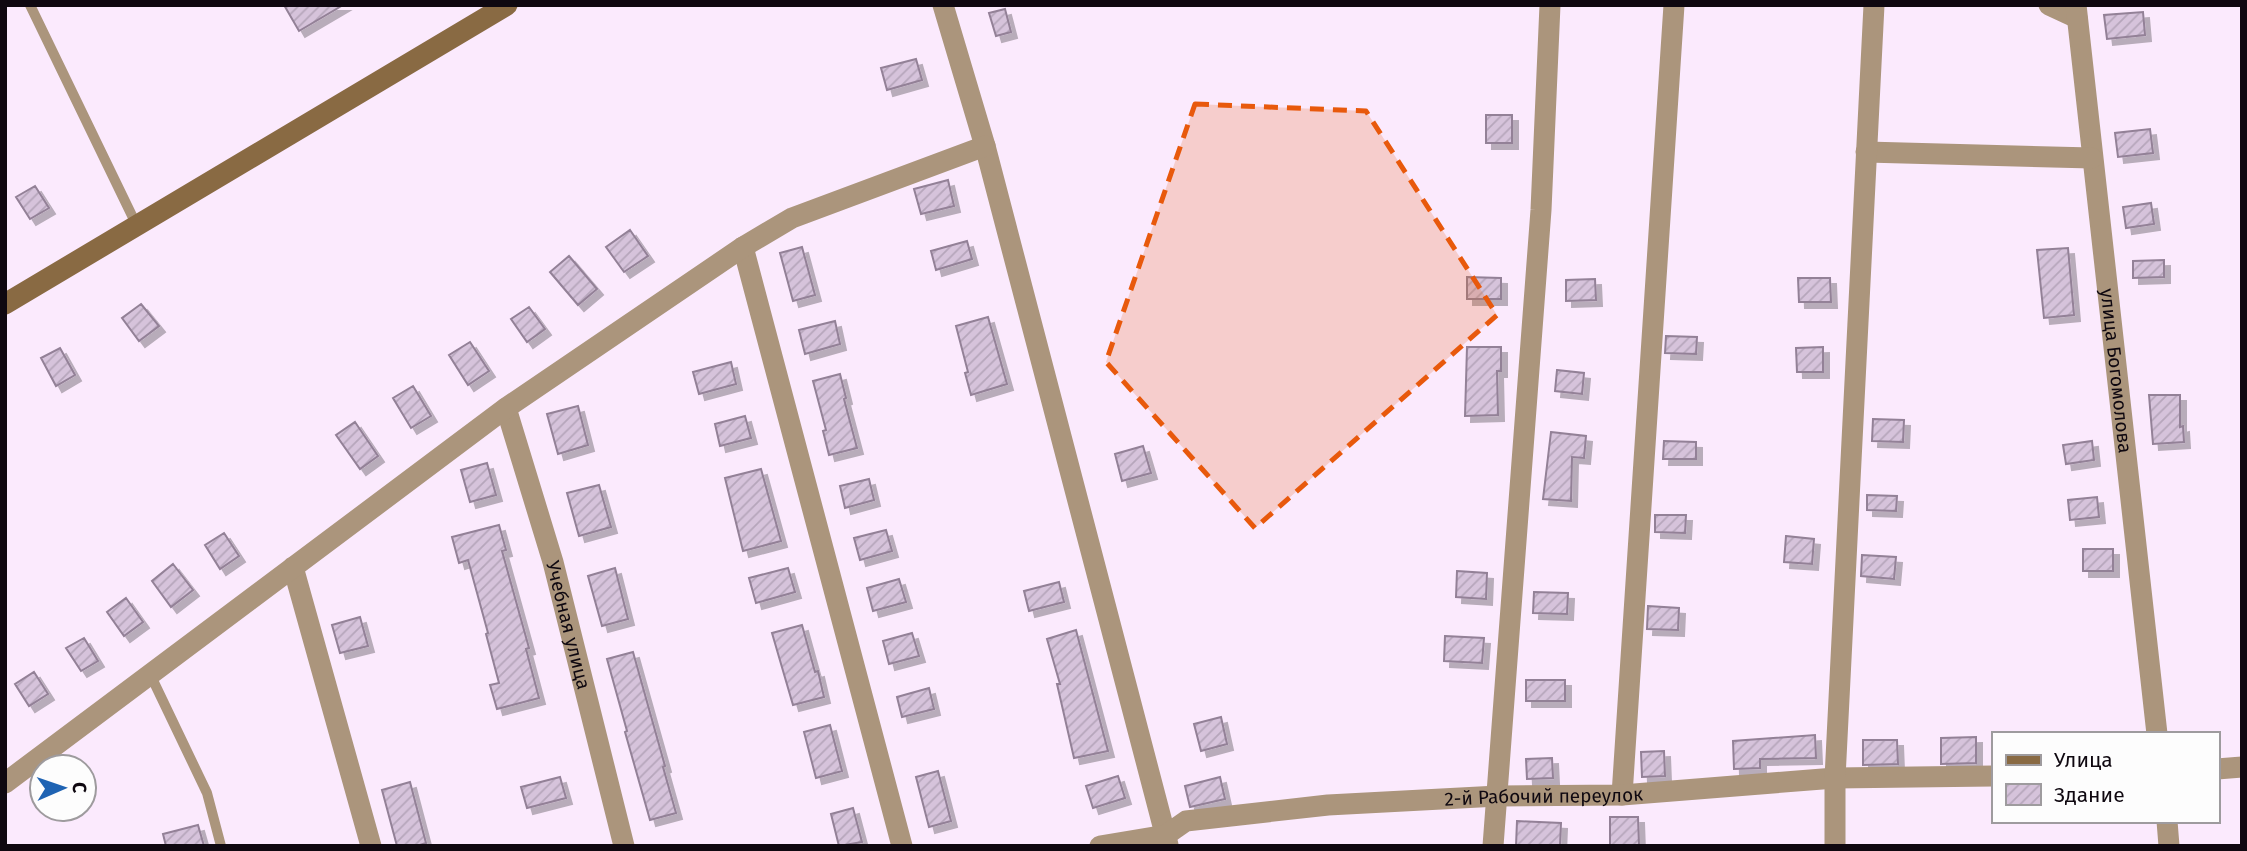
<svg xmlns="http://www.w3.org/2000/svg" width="2247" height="851" font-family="'Fira Sans',sans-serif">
<defs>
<pattern id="building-hatch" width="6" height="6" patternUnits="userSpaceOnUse" patternTransform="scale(1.75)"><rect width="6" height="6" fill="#d6c3db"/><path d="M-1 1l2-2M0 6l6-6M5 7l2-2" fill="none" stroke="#b6a6bb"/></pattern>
<filter id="shadow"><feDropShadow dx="6" dy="6" stdDeviation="0" flood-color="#0004"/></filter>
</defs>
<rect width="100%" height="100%" fill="#fbeafd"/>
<path fill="url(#building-hatch)" stroke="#938197" stroke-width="2" filter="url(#shadow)" d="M284 5H343L299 31Z
M1005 9 1011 32 996 36 989 13Z
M2143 12 2145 35 2107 39 2104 15Z
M916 59 922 80 887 90 881 68Z
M1486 115H1512V143H1486Z
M2150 129 2153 153 2118 157 2115 133Z
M948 180 954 206 921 214 914 189Z
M35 186 49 208 30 219 16 197Z
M2151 203 2154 224 2126 228 2123 207Z
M630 230 648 256 624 272 606 247Z
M967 241 972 259 936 270 931 251Z
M802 247 815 295 793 301 780 253Z
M2068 248 2074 315 2044 318 2037 250Z
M569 256 597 289 578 305 550 272Z
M2164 260V277L2133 278V261Z
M1467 277 1501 278V299H1467Z
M1798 278H1830L1831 302H1799Z
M1595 279 1596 300 1566 301V280Z
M141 304 159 326 139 341 122 318Z
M529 307 545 329 527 342 511 319Z
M988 317 1007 384 971 395 965 373 968 372 956 326Z
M835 321 840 344 805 354 799 330Z
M1666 336 1697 337 1696 354 1665 353Z
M470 342 489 371 468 385 449 355Z
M1467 347H1501V371H1497L1498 415 1465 416Z
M1823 347V372H1797L1796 348Z
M60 348 75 375 56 386 41 358Z
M731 362 736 384 699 394 693 372Z
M1557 370 1584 373 1582 394 1555 391Z
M840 374 846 398 844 399 857 448 829 455 823 431 826 430 813 381Z
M413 386 431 416 411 428 393 398Z
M2149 395H2180V427L2183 426 2184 442 2153 444Z
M578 406 588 445 558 454 547 414Z
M745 416 751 438 720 446 715 424Z
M1873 419 1904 420 1903 442 1872 441Z
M355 422 378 456 360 469 336 435Z
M1551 432 1586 436 1584 458 1572 457 1571 501 1543 499Z
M1664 441 1696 442V459H1663Z
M2092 441 2094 460 2066 464 2063 445Z
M1143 446 1151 473 1122 481 1115 454Z
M487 463 496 495 470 502 461 470Z
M761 469 781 541 743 551 725 478Z
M869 479 874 500 845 508 840 486Z
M599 485 611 527 579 536 567 493Z
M1867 495 1897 496 1896 511 1867 510Z
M2097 497 2099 517 2070 520 2068 500Z
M1655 515H1686L1685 533 1655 532Z
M499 525 506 550 502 551 529 648 526 649 539 698 497 709 490 685 499 683 486 634 488 633 468 560 459 563 452 537Z
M886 530 892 551 860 560 854 538Z
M224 533 239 556 220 569 205 545Z
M1786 536 1814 539 1812 564 1784 562Z
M2083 549H2113V571H2083Z
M1862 555 1896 557 1894 579 1861 576Z
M173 564 193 590 171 607 152 581Z
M615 568 628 619 602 626 588 576Z
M788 568 795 592 756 603 749 578Z
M1457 571 1487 573 1486 599 1456 597Z
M899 579 906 602 873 611 867 588Z
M1059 582 1064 602 1029 611 1024 591Z
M1534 592 1568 593 1567 614 1533 613Z
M126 598 143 622 124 636 107 612Z
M1648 606 1679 608 1678 630 1647 629Z
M360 617 368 646 340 653 332 625Z
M802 625 815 672 818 671 824 697 793 705 772 633Z
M1076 630 1108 751 1074 758 1057 684H1060L1047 639Z
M912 633 919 656 889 664 883 641Z
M1445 636 1484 638 1482 663 1444 661Z
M84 638 98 661 81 671 66 648Z
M633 652 665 766 663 767 676 813 650 820 625 732 627 731 607 659Z
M34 672 48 694 29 706 15 684Z
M1526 680H1565V701H1526Z
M929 688 934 709 902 717 897 697Z
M1221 717 1227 744 1201 751 1194 724Z
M830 725 842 771 816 778 804 732Z
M1815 735 1816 758 1760 759V768L1734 769 1733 741Z
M1976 737V763L1941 764V738Z
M1863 740H1897L1898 764 1863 765Z
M1664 751 1665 776 1642 777 1641 752Z
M1552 758 1553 778 1527 779 1526 759Z
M938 771 951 821 929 827 916 777Z
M1118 776 1125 798 1093 808 1086 786Z
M560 777 566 798 527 808 521 787Z
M1220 777 1225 799 1190 807 1185 786Z
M410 782 426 843 417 846H397L382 790Z
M853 808 862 842 839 846 831 814Z
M1610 817H1638L1639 845 1610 846Z
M1517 821 1561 823 1560 846H1516Z
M198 825 204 846H166L163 834Z"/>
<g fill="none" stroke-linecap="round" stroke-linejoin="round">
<path stroke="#ab957c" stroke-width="10" d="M30 5 137 226
M150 674 207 793 221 846"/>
<g stroke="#ab957c" stroke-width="21">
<path d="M943 5 985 146 1168 845"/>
<path d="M2049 5 2077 18"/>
<path id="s1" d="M2076 5 2157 734"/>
<path d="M1866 152 2092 158"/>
<path d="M743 247 902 846"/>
<path id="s2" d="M506 408 553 562 624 846"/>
<path d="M293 567 371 846"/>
<path d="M2217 769 2242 767"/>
<path d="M5 783 506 408 743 247 792 218 985 146"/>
<path d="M1622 795 1674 5"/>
<path d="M2167 821 2169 846"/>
<path id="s3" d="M1100 846 1166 835 1186 821 1328 805 1498 796 1622 795 1835 778 1993 776"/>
<path d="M1493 846 1541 210 1550 5"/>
<path d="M1835 846V778L1874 5"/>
</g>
<path stroke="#896a43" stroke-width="21" d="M5 304 507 5"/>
</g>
<path fill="#e8590c" fill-opacity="0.2" stroke="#e8590c" stroke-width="5" stroke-dasharray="14 9" stroke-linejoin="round" d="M1195 104 1366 111 1497 315 1255 528 1106 362Z"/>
<g text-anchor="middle" stroke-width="5" stroke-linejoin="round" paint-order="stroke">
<g font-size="19" fill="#0f0810" stroke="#fdfdfd">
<text dy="7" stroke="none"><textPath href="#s1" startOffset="368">улица Богомолова</textPath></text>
<text dy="7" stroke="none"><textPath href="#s2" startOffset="226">Учебная улица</textPath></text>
<text dy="7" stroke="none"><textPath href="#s3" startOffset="450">2-й Рабочий переулок</textPath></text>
</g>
</g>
<rect width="2247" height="851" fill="none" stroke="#0f0810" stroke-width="14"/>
<rect x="1992" y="732" width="228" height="91" fill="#fdfdfd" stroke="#9e9b9e" stroke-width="2"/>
<rect x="2006" y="755" width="35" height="10" fill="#896a43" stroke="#9e9b9e" stroke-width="2"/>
<text x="2054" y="767" font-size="21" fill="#0f0810">Улица</text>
<rect x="2006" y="784" width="35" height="21" fill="url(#building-hatch)" stroke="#9e9b9e" stroke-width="2"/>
<text x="2054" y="802" font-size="21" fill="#0f0810">Здание</text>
<g transform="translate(63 788) rotate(88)"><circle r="33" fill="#fdfdfd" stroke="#9e9b9e" stroke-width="2"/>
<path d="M0-5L12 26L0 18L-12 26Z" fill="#1f63b3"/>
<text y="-10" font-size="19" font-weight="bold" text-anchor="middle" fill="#0f0810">С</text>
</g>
</svg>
